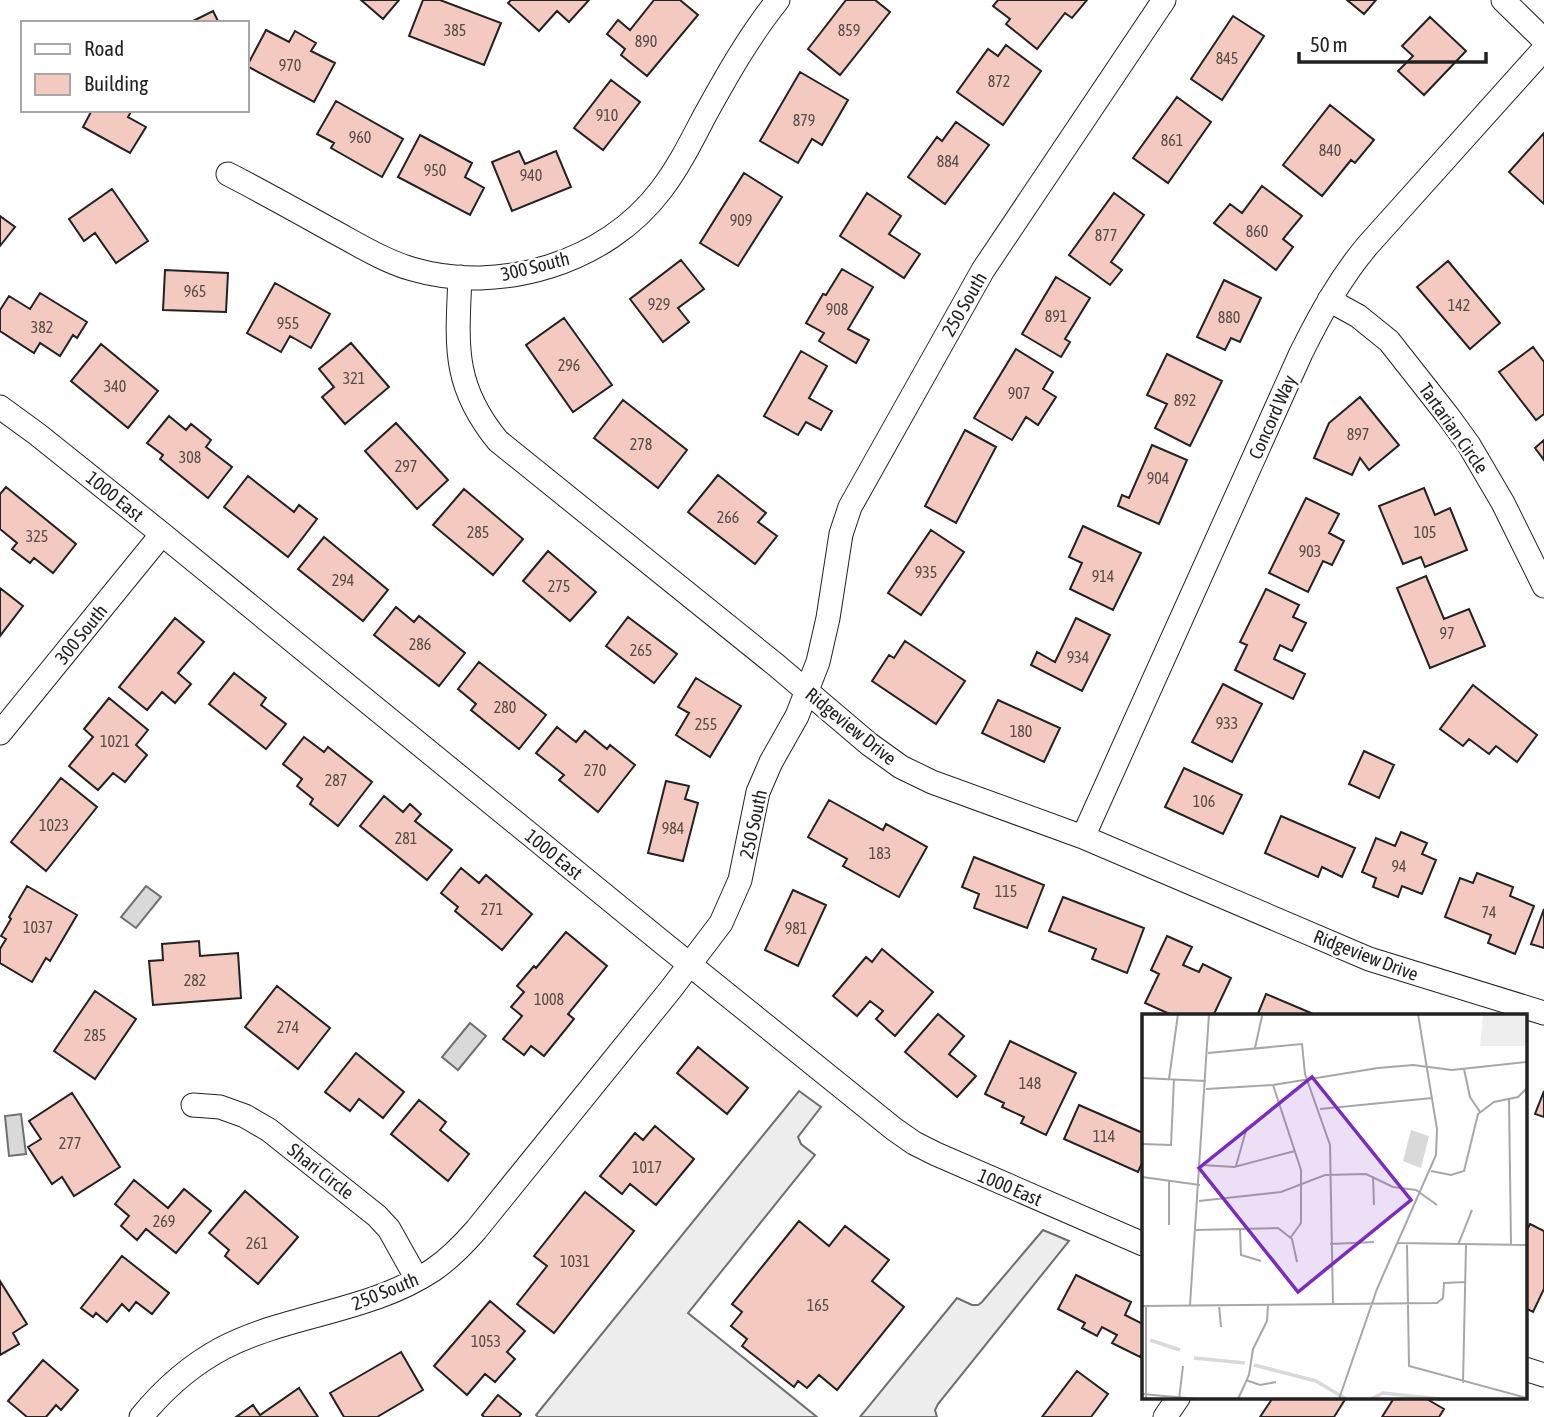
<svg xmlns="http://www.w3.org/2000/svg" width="1544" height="1417" font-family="'Asap Condensed',sans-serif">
<rect width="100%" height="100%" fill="#fff"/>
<path fill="#ededed" stroke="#6f6f6f" stroke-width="2" d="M799 1091 821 1107 798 1137 801 1144 815 1155 688 1313 817 1417H538L536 1415Z
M1043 1230 1069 1241 938 1404 935 1410 937 1417H860L957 1298 972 1305H978L982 1302Z"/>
<path fill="#d9d9d9" stroke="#6f6f6f" stroke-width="2" d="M146 886 161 897 136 928 121 917Z
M470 1023 486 1036 458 1070 442 1057Z
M21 1114 26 1154 9 1156 5 1116Z"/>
<path fill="#f3c9c0" stroke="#222" stroke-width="2" d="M361 0H399L383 19Z
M423 0H440L501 23 484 65 409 36Z
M511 0H589L569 22 557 11 539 31 508 3Z
M654 0H680L698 15 647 76 621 55 625 49 607 34 618 20 630 30Z
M846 0H875L890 12 840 75 808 49Z
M998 0H1087L1072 18 1065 13 1037 49 1006 24 1010 19 993 6Z
M1347 0H1376L1364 14Z
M213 11 219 23H189Z
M1233 16 1264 36 1222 100 1191 79Z
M1430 17 1466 51 1424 95 1398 71 1413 56 1402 46Z
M266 30 289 42 295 31 316 43 311 51 335 63 314 102 247 66Z
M1006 45 1041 71 1003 125 957 92 988 49 998 56Z
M800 72 848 100 822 145 812 139 798 163 760 141Z
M611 80 640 102 603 150 574 128Z
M1177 97 1211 122 1168 183 1133 158Z
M336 101 403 139 382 177 331 148 334 143 317 134Z
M1330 105 1374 140 1355 163 1351 160 1322 196 1283 165Z
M92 110H132L128 117 146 127 130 153 83 127Z
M956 122 989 145 945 204 908 177 937 137 942 141Z
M1544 133V204L1509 172Z
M420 135 472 163 465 177 484 188 470 215 398 177Z
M519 151 525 164 556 151 571 187 512 211 492 162Z
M744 173 782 197 738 266 700 243Z
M1262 186 1302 216 1283 239 1293 247 1276 270 1214 223 1230 204 1242 213Z
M112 189 148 241 116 263 95 233 84 241 69 219Z
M867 193 901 216 889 234 920 254 904 278 840 236Z
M1114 193 1144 215 1111 262 1122 270 1110 285 1069 255Z
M0 216 15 227 0 246Z
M681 260 704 289 678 308 689 322 663 342 630 299Z
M1448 261 1500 323 1470 349 1417 287Z
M842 269 873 287 848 329 869 340 856 363 819 341 824 333 806 323 823 294 826 295Z
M165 270 228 273 226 312 163 310Z
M1056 277 1090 298 1065 339 1070 342 1061 357 1022 334Z
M1224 280 1261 298 1240 342 1231 338 1225 350 1197 337Z
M275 283 330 314 311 348 290 336 281 352 247 333Z
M40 293 87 322 77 338 73 335 60 356 40 343 34 353 0 331V310L9 296 30 309Z
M564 318 612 385 573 412 526 345Z
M351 343 389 387 345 424 322 397 334 387 319 369Z
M101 344 158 391 128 428 71 381Z
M1533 347 1544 362V414L1536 420 1499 372Z
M1016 349 1053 372 1043 389 1056 397 1038 425 1026 417 1012 440 974 418Z
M801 351 827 366 809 398 832 411 821 430 806 422 798 435 764 416Z
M1167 354 1222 381 1190 446 1155 428 1167 404 1147 395Z
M1360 397 1399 445 1369 470 1360 458 1352 475 1314 458 1329 423Z
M623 400 687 450 658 488 594 438Z
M169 416 186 430 191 424 211 440 206 447 232 467 208 498 160 459 163 455 147 443Z
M396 423 448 480 417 509 365 451Z
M965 430 996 447 956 523 925 506Z
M1544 440V460L1535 448Z
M1152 445 1187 460 1159 524 1118 506 1122 495 1129 498Z
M718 475 766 513 758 522 777 536 755 564 688 512Z
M248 476 294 512 299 505 317 519 288 557 224 507Z
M6 487 76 544 53 573 34 558 30 563 12 549 17 543 0 529V494Z
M1424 488 1435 515 1450 508 1467 550 1425 567 1421 557 1403 564 1379 506Z
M464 489 523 539 493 575 433 525Z
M1306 498 1339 514 1329 533 1344 541 1332 565 1323 561 1308 592 1269 573Z
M1083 526 1141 553 1113 610 1070 589 1082 563 1069 557Z
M931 530 964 552 921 615 888 593Z
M324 537 388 590 363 621 298 569Z
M548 551 596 592 570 621 523 581Z
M1426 576 1444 619 1469 609 1485 646 1430 668 1397 588Z
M0 588 23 606 0 636Z
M1266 589 1299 605 1293 617 1306 623 1292 651 1280 645 1274 659 1305 674 1293 699 1235 670 1247 645 1240 642Z
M396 607 414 622 419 616 465 653 439 686 374 635Z
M628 617 677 654 654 683 606 646Z
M175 618 204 642 178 673 191 684 175 703 162 692 147 710 119 687Z
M1076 618 1110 635 1082 691 1031 665 1037 652 1055 662Z
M905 641 965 681 936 724 872 681 889 655 894 658Z
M479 662 546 715 519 749 471 710 476 704 458 689Z
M234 673 266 698 261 705 286 724 266 749 209 704Z
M696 678 741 706 710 757 676 735 689 713 678 707Z
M1223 684 1262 704 1232 762 1192 742Z
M1473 685 1537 735 1517 762 1496 746 1489 754 1469 739 1463 746 1440 729Z
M109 698 148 730 136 745 147 755 125 782 113 773 98 790 69 766 93 737 84 729Z
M998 700 1060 728 1044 762 982 733Z
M557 727 576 742 585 731 607 749 610 745 635 765 598 812 559 780 564 775 536 753Z
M304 737 324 752 328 747 372 782 338 826 310 804 313 799 297 786 302 779 283 764Z
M1364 751 1394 765 1379 798 1349 784Z
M1184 768 1242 795 1223 834 1165 807Z
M61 778 97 807 46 871 11 842Z
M666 781 689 786 685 799 698 803 683 861 648 853Z
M384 796 403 812 410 804 421 814 415 821 452 850 427 880 360 826Z
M829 800 883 830 886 824 927 847 899 897 843 866 847 859 808 837Z
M1281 816 1355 848 1342 877 1322 867 1318 877 1265 853Z
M1401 832 1427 843 1422 854 1436 860 1422 894 1402 886 1398 897 1373 887 1376 878 1362 872 1376 838 1395 846Z
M974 857 1044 885 1027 928 974 908 979 894 962 887Z
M461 868 479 883 486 875 532 914 502 950 455 911 458 907 441 893Z
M1477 873 1513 887 1510 896 1534 906 1515 954 1488 943 1491 935 1445 917 1460 878 1473 883Z
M27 886 77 915 50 961 46 958 32 982 0 963V949L6 939 1 936 11 919 9 917Z
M793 890 826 905 798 966 765 950Z
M1063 897 1144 928 1127 973 1092 959 1096 949 1049 931Z
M1544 909V948L1531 944Z
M566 932 607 966 568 1014 574 1019 544 1056 531 1046 524 1055 503 1039 522 1016 511 1007 524 992 517 986 534 966 536 968Z
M1167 936 1192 947 1183 965 1199 972 1203 964 1231 978 1213 1016H1174L1145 1003 1159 974 1151 970Z
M199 941 200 956 238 953 241 998 153 1005 149 961 163 960 162 944Z
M882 949 933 992 895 1036 876 1019 883 1011 870 1001 857 1016 833 996 866 957 872 962Z
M277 986 330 1028 298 1069 245 1027Z
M95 991 136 1019 95 1079 54 1051Z
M1266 994 1318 1016H1257Z
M938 1014 964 1036 949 1054 976 1076 957 1097 905 1052Z
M1010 1041 1076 1073 1046 1135 1021 1123 1024 1117 1002 1107 1004 1103 985 1094Z
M698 1047 748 1088 727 1114 677 1073Z
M356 1053 404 1092 383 1118 359 1099 350 1111 325 1092Z
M1544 1091V1117L1535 1114Z
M72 1093 120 1167 74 1196 62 1177 52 1184 28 1147 41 1139 29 1121Z
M419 1100 446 1122 440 1130 469 1154 448 1181 391 1134Z
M1079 1105 1143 1133V1161L1138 1172 1064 1139Z
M655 1126 694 1159 656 1205 630 1184 622 1194 600 1176 635 1133 643 1140Z
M134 1180 168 1208 184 1189 211 1211 176 1253 146 1229 137 1240 121 1226 129 1216 115 1204Z
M245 1191 298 1237 258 1284 225 1256 229 1250 209 1233Z
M585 1192 634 1231 554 1333 517 1304 547 1266 534 1256Z
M799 1221 829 1246 845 1226 889 1260 872 1281 904 1307 837 1390 819 1375 807 1388 798 1381 794 1387 742 1346 747 1339 731 1326 742 1312 732 1304Z
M1530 1224 1544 1231V1289L1533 1312 1525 1308V1234Z
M122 1256 169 1293 152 1314 136 1302 129 1311 122 1304 107 1322 96 1313 93 1317 81 1308Z
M1076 1275 1131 1302 1125 1315 1143 1324V1351L1140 1357 1112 1343 1117 1335 1102 1327 1097 1336 1082 1328 1085 1323 1058 1309Z
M0 1281 27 1324 13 1333 19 1344 0 1355Z
M490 1301 525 1331 507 1352 515 1359 495 1382 485 1374 467 1395 434 1366Z
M401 1352 423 1390 377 1417H344L330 1393Z
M43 1360 78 1390 61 1410 56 1405 46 1417H27L8 1401Z
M1077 1371 1108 1394 1091 1417H1042Z
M299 1388 318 1417H236L253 1405 260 1415Z
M498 1395 521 1414 519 1417H484L482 1415Z
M1271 1398H1346L1334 1417H1260L1272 1399Z
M1394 1398H1425L1444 1409 1439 1417H1382Z"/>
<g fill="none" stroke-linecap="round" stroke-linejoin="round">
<g stroke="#222" stroke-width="25">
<path id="street" d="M1503 0 1544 40
M228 174C263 192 297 211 331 230 357 244 384 261 412 269 500 295 606 263 661 190 678 168 691 142 704 117 726 77 749 36 778 0
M460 277C457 345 452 385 498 441L776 665 869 744 901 767 932 782 1083 837 1369 959 1544 1013
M1329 300 1358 316 1389 341 1448 416 1469 445 1503 503 1544 586
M0 407 37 434 162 534 663 943 894 1129 914 1143 936 1154 1143 1244
M0 733 162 534
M1083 837 1301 353C1320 315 1340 278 1368 245L1544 49
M193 1105 220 1107 245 1116 269 1130 377 1216 389 1229 417 1279
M1525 1369 1544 1375
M141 1417C163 1390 191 1365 223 1348 289 1314 370 1312 433 1270 449 1259 463 1245 476 1230L671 989 721 923 740 880 758 792 771 762 797 716 818 662 828 618 841 534 850 507 983 270 1164 0
M1165 1417 1178 1398"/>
</g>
<use href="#street" stroke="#fff" stroke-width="23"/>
</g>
<g text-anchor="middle" stroke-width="5" stroke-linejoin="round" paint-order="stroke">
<g font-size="16" fill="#564c4a">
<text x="455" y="36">385</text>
<text x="849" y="36">859</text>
<text x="646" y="47">890</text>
<text x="1227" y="64">845</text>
<text x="290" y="71">970</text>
<text x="999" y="87">872</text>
<text x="607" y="121">910</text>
<text x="804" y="126">879</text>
<text x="360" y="143">960</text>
<text x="1172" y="146">861</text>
<text x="1330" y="156">840</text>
<text x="948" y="167">884</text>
<text x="435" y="176">950</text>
<text x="531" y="181">940</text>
<text x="741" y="226">909</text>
<text x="1257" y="237">860</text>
<text x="1106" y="241">877</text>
<text x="195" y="297">965</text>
<text x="659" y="310">929</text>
<text x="1459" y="311">142</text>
<text x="837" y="315">908</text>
<text x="1056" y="322">891</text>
<text x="1229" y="323">880</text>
<text x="288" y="329">955</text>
<text x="42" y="333">382</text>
<text x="569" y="371">296</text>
<text x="354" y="384">321</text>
<text x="115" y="392">340</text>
<text x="1019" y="399">907</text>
<text x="1185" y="406">892</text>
<text x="1358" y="440">897</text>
<text x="641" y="450">278</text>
<text x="190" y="463">308</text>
<text x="406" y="472">297</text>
<text x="1158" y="484">904</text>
<text x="728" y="523">266</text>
<text x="478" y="538">285</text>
<text x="1425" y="538">105</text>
<text x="37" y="542">325</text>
<text x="1310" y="557">903</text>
<text x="926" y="578">935</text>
<text x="1103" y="582">914</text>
<text x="343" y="586">294</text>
<text x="559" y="592">275</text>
<text x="1447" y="639">97</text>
<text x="420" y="650">286</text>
<text x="641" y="656">265</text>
<text x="1078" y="663">934</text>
<text x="505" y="713">280</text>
<text x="1227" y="729">933</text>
<text x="706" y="730">255</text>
<text x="1021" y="737">180</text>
<text x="115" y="747">1021</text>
<text x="595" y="776">270</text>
<text x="336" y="786">287</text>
<text x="1204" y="807">106</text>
<text x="54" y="831">1023</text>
<text x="673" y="834">984</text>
<text x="406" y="844">281</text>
<text x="880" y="859">183</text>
<text x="1399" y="872">94</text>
<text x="1006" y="897">115</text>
<text x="492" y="915">271</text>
<text x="1489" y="918">74</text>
<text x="38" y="933">1037</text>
<text x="796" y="934">981</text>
<text x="195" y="986">282</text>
<text x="549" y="1005">1008</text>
<text x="288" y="1033">274</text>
<text x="95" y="1041">285</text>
<text x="1030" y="1089">148</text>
<text x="1104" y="1142">114</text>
<text x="70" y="1149">277</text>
<text x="647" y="1173">1017</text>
<text x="164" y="1227">269</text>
<text x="257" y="1249">261</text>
<text x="575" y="1267">1031</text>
<text x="818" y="1311">165</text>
<text x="486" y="1347">1053</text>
</g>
<g font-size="19" fill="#222" stroke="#fff">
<text transform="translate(535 266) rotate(-14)" y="7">300 South</text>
<text transform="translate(964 304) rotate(-60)" y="7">250 South</text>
<text transform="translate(1272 417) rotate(-66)" y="7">Concord Way</text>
<text transform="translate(1454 428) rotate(55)" y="7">Tartarian Circle</text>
<text transform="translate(115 496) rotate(39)" y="7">1000 East</text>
<text transform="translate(81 634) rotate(-51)" y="7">300 South</text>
<text transform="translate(851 726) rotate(39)" y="7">Ridgeview Drive</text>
<text transform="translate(753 824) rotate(-78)" y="7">250 South</text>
<text transform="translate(554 854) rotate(39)" y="7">1000 East</text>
<text transform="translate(1366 955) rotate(21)" y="7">Ridgeview Drive</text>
<text transform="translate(321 1171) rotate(38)" y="7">Shari Circle</text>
<text transform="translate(1010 1187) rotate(23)" y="7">1000 East</text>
<text transform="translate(385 1291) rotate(-22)" y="7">250 South</text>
</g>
</g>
<g transform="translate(1142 1014)">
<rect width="385" height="385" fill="#fff"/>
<path d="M341 0H385V32H338Z" fill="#eee"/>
<path d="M269 116 287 122 279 154 261 147Z" fill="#d9d9d9"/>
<path fill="none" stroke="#d9d9d9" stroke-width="3.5" d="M8 326 38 336M52 344 103 349M112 351 174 367 204 385M229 385 241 379 298 385"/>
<path fill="none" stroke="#a7a7a7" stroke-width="2" d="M113 34 120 2M66 39 160 30 163 60 188 131 191 291M322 55 328 83 338 98M0 64 64 67M27 65 36 0M131 71 159 156V209L149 223M64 75 131 71 236 54 271 51 310 56 385 48M367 85 369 231M178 95 290 84M0 130 29 131 32 65M60 151 92 153 153 137M94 152 105 113M289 157 309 161 322 157 336 100 352 88 376 83 385 74M231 162 232 191M0 163 58 171M57 187 139 178 183 161 224 160 251 173 274 176 295 191M27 211V166M54 216 136 214 150 225 155 248M98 216 99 241 119 247M256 229 385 231M188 230 232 228M265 231 267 352 385 384M316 231 330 196M48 291 67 0M77 291 79 313M0 292 295 289 301 284 302 269 324 268M104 366 118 371 134 368M321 369 324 231M0 380 56 385M4 385V292M37 385 41 352M96 385 107 361 111 335 125 307 126 291M197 385 235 275 294 141 295 115 276 0"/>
<path fill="#7b2cbf" fill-opacity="0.15" stroke="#7b2cbf" stroke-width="3.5" d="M170 63 269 186 156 278 57 154Z"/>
<rect width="385" height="385" fill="none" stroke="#222" stroke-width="3.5"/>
</g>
<rect x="21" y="21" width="228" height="91" fill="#ffffff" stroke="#a7a7a7" stroke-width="2"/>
<rect x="35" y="44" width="35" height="10" fill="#ffffff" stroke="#a7a7a7" stroke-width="2"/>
<text x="84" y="56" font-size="21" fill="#222222">Road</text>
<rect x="35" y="74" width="35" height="21" fill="#f3c9c0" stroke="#a7a7a7" stroke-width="2"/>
<text x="84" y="91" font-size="21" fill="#222222">Building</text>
<path d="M1299 52v10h187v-10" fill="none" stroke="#222222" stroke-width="3.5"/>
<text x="1310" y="52" font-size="21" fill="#222222" stroke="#ffffff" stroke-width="5" paint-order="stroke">50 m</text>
</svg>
